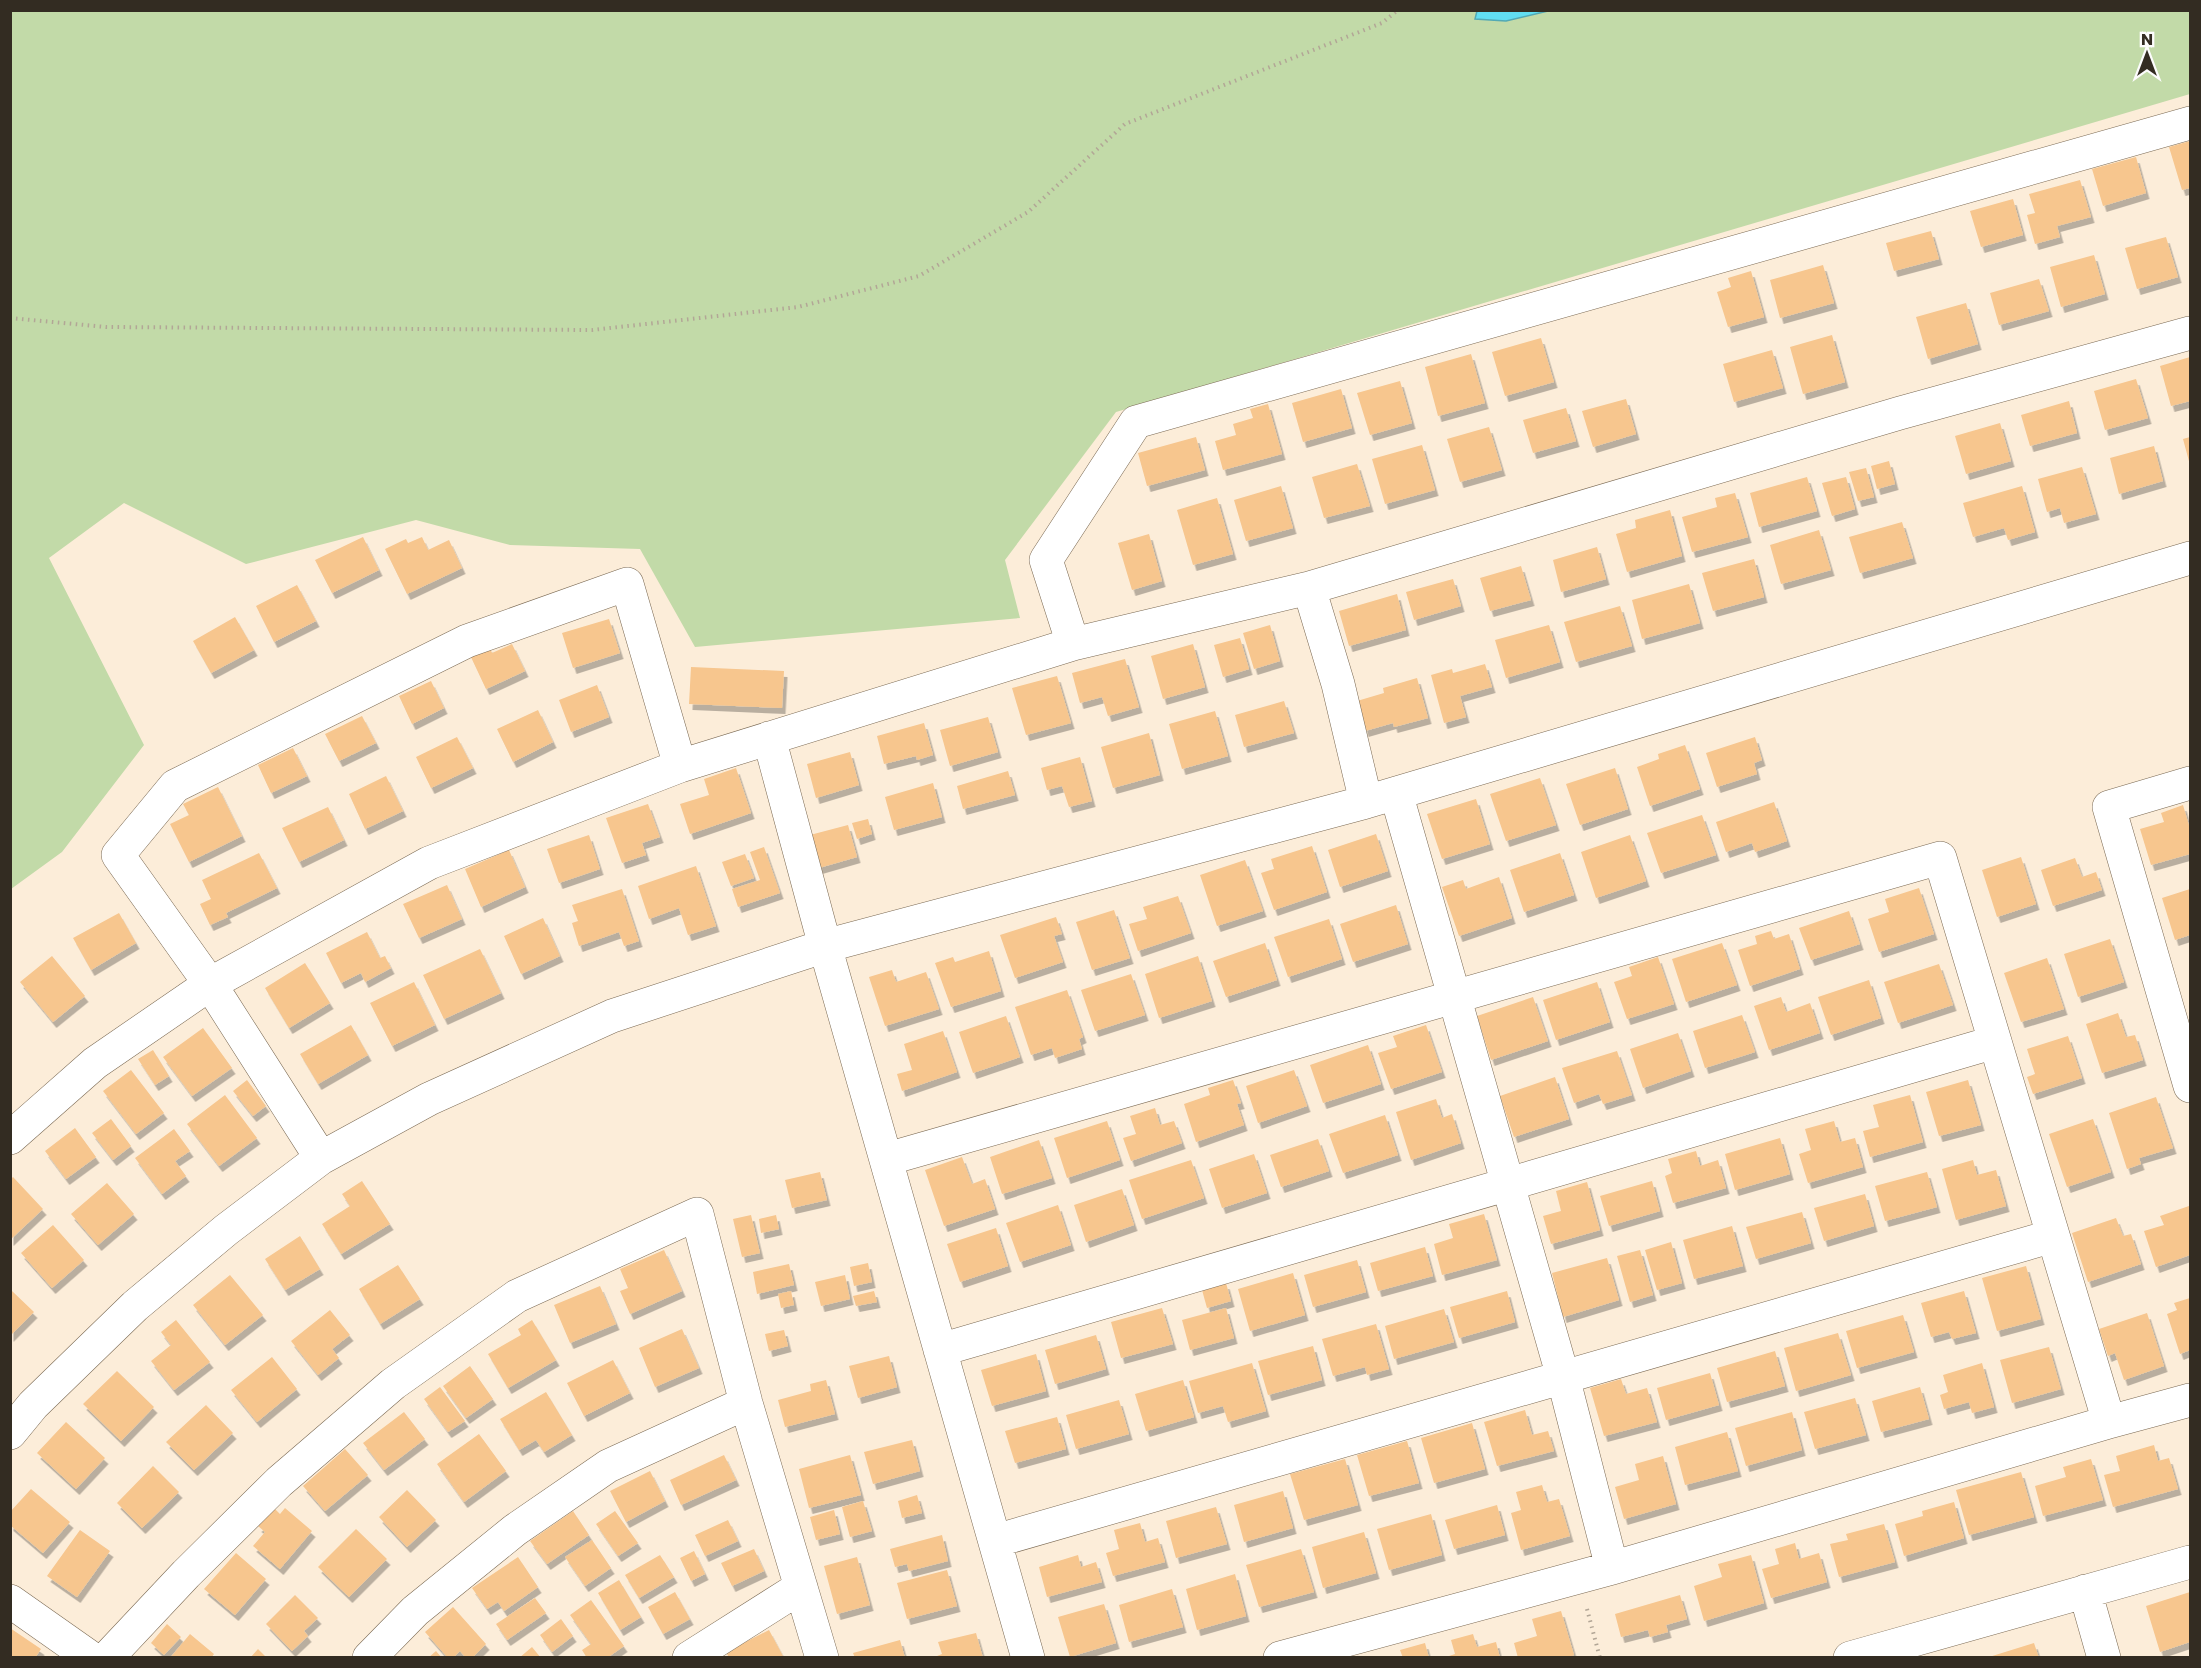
<svg xmlns="http://www.w3.org/2000/svg" width="2201" height="1668" font-family="Poppins,sans-serif">
<defs>
<filter id="shadow"><feDropShadow dx="3.5" dy="6" stdDeviation="0" flood-color="#0004"/></filter>
</defs>
<rect width="100%" height="100%" fill="#fcedd9"/>
<path fill="#c2daa8" d="M1534 10 1541 13 1548 10 2190 11V94L1116 412 1005 560 1020 618 695 647 640 549 510 545 416 520 246 564 124 503 49 558 144 745 62 852 11 889V11Z"/>
<path fill="#61def2" stroke="#53a9b4" stroke-width="1.5" d="M1477 11V10L1548 11 1506 21 1475 19Z"/>
<path fill="#f7c68e" filter="url(#shadow)" d="M2190 141V188L2182 190 2169 147Z
M2136 157 2146 193 2103 206 2092 169Z
M2080 180 2091 217 2057 226 2060 237 2035 244 2027 215 2035 213 2029 194Z
M2013 199 2023 235 1981 247 1970 211Z
M1931 231 1939 259 1894 271 1886 243Z
M2166 237 2178 277 2137 289 2125 248Z
M2094 255 2105 294 2061 307 2050 267Z
M1823 265 1834 303 1780 318 1770 280Z
M1751 271 1764 317 1728 327 1717 292 1731 287 1728 278Z
M2039 279 2049 311 1999 325 1990 293Z
M1966 303 1978 344 1928 359 1916 317Z
M1832 335 1845 382 1803 394 1790 347Z
M1541 338 1554 382 1505 396 1492 352Z
M1772 350 1783 388 1734 402 1723 364Z
M1471 354 1485 403 1438 416 1425 367Z
M2190 357V401L2171 406 2160 366Z
M2136 379 2148 418 2105 430 2094 391Z
M1400 381 1412 423 1370 435 1357 393Z
M1341 389 1352 428 1303 442 1292 403Z
M1626 399 1636 434 1593 447 1582 411Z
M2069 401 2077 433 2030 446 2021 415Z
M1268 404 1282 454 1223 470 1215 441 1236 435 1233 424 1253 418 1250 409Z
M1566 408 1576 441 1533 453 1523 420Z
M2000 423 2011 461 1966 474 1955 436Z
M1489 427 1502 470 1460 482 1447 439Z
M1196 437 1205 470 1147 486 1138 453Z
M2190 437V465L2183 439Z
M1422 445 1435 490 1385 504 1372 459Z
M2154 446 2163 481 2119 494 2110 458Z
M1889 461 1895 484 1877 489 1871 466Z
M1357 464 1370 506 1324 518 1312 477Z
M2082 467 2096 514 2064 523 2060 508 2047 512 2038 479Z
M1866 468 1874 497 1858 501 1849 472Z
M1807 477 1817 511 1759 527 1750 493Z
M1846 477 1855 509 1832 516 1822 483Z
M1281 486 1293 528 1246 541 1234 500Z
M2022 486 2035 532 2008 540 2004 528 1973 537 1963 503Z
M1735 493 1748 537 1692 552 1682 517 1717 507 1715 498Z
M1217 498 1233 554 1193 565 1177 510Z
M1670 510 1682 556 1627 572 1616 534 1636 528 1635 520Z
M1902 522 1913 558 1860 573 1849 537Z
M1819 530 1831 570 1781 584 1770 545Z
M1149 534 1162 581 1132 590 1118 543Z
M363 537 379 570 332 593 315 560Z
M422 537 428 550 449 540 462 568 407 594 385 549 406 539 408 543Z
M1597 547 1606 579 1561 592 1553 560Z
M1754 559 1764 597 1713 611 1702 573Z
M1521 566 1531 600 1490 611 1480 578Z
M1453 579 1461 606 1414 620 1406 592Z
M1689 584 1700 623 1642 639 1632 600Z
M297 585 316 621 274 642 256 606Z
M1397 594 1406 630 1349 646 1339 611Z
M1620 606 1632 646 1576 662 1564 622Z
M235 617 254 650 211 673 193 641Z
M609 619 620 653 573 668 562 633Z
M1270 625 1280 661 1254 669 1243 633Z
M1549 625 1560 662 1506 678 1495 640Z
M1240 638 1249 669 1223 677 1214 645Z
M512 644 525 671 486 689 470 655 489 646 492 653Z
M1193 644 1205 687 1163 699 1151 656Z
M1125 659 1139 707 1108 716 1102 697 1080 703 1072 673Z
M1485 664 1492 687 1460 696 1466 717 1444 723 1431 675 1452 669 1453 673Z
M691 667 784 671 782 708 689 704Z
M1057 676 1071 723 1026 735 1012 688Z
M1417 678 1428 718 1394 727 1393 723 1365 731 1357 701 1384 693 1383 688Z
M431 681 444 708 412 724 399 696Z
M597 685 609 717 571 732 559 700Z
M1284 701 1294 733 1244 747 1235 715Z
M538 710 553 742 513 762 497 729Z
M1215 711 1228 756 1182 769 1169 724Z
M362 716 376 743 339 761 325 734Z
M988 717 998 752 950 766 940 730Z
M924 723 933 755 917 760 916 756 884 764 877 736Z
M1149 733 1160 775 1113 788 1101 747Z
M457 737 473 768 431 788 416 757Z
M1755 737 1762 760 1754 763 1757 774 1717 787 1706 753Z
M1685 745 1700 789 1650 806 1637 767 1659 759 1658 754Z
M293 748 307 776 271 793 258 765Z
M850 752 859 785 816 798 807 764Z
M1080 757 1092 801 1069 807 1062 786 1047 790 1041 768Z
M736 768 751 813 690 834 680 804 709 795 704 779Z
M1615 768 1628 809 1580 825 1566 784Z
M1008 771 1015 795 963 809 957 786Z
M386 776 403 811 365 829 349 794Z
M1540 778 1556 825 1506 841 1490 794Z
M933 783 942 817 894 830 885 797Z
M218 787 242 836 189 862 170 824 189 815 183 804Z
M1476 799 1490 844 1442 859 1427 814Z
M1774 802 1787 841 1755 852 1752 843 1726 852 1716 822Z
M648 804 660 837 642 843 646 855 622 863 606 818Z
M2183 805 2190 829V854L2151 865 2140 829 2164 822 2161 813Z
M328 807 344 840 299 862 282 828Z
M1702 815 1716 855 1661 873 1647 833Z
M868 819 872 834 857 839 852 823Z
M848 825 857 857 819 868 810 835Z
M1376 834 1388 871 1340 887 1328 850Z
M589 835 600 869 559 883 547 849Z
M1630 835 1646 881 1596 898 1581 852Z
M1312 846 1327 892 1274 910 1261 873 1274 869 1271 859Z
M764 847 780 893 738 907 732 889 760 880 750 852Z
M509 850 525 887 481 907 465 869Z
M259 853 277 888 226 913 228 917 210 925 200 904 211 899 202 880Z
M1560 853 1574 895 1524 912 1510 870Z
M745 854 754 878 731 886 722 862Z
M2021 857 2036 904 1997 917 1982 870Z
M2075 858 2082 877 2096 872 2102 890 2053 906 2041 870Z
M1245 860 1263 911 1217 926 1200 875Z
M696 866 716 926 688 935 679 908 649 919 638 886Z
M1499 877 1512 918 1459 936 1442 887 1463 880 1466 889Z
M447 885 462 919 419 938 403 904Z
M1919 888 1934 934 1879 952 1868 919 1889 912 1885 899Z
M622 889 639 941 624 946 619 932 579 946 572 923 578 921 572 905Z
M2190 889V935L2175 940 2162 898Z
M1178 896 1191 933 1138 951 1129 924 1147 919 1143 907Z
M1396 905 1408 944 1353 962 1340 924Z
M1114 910 1130 958 1092 970 1076 922Z
M1849 911 1860 944 1811 960 1799 928Z
M119 913 136 943 91 970 73 938Z
M1056 917 1062 934 1054 936 1063 962 1015 978 1000 935Z
M543 918 560 956 521 974 504 936Z
M1329 919 1342 959 1288 977 1274 937Z
M1771 931 1774 939 1789 934 1800 969 1750 986 1738 950 1757 944 1755 936Z
M367 932 380 958 385 956 391 968 365 982 361 973 341 983 326 953Z
M2110 939 2124 982 2078 997 2064 954Z
M1265 943 1277 980 1226 997 1213 961Z
M1722 943 1737 985 1686 1002 1672 959Z
M480 949 501 993 444 1019 423 975Z
M989 951 1001 991 951 1007 935 963 953 957 955 962Z
M52 956 85 996 53 1022 20 982Z
M1198 956 1212 1001 1159 1018 1145 974Z
M1658 957 1674 1004 1627 1019 1614 982 1632 976 1629 967Z
M2047 958 2064 1009 2021 1022 2004 973Z
M305 963 330 1003 289 1028 265 988Z
M1939 964 1953 1005 1898 1023 1884 982Z
M892 970 896 982 926 972 939 1009 885 1026 869 977Z
M1131 974 1145 1015 1095 1031 1081 990Z
M1869 980 1881 1018 1831 1035 1818 997Z
M414 982 435 1025 392 1046 370 1003Z
M1597 982 1610 1022 1556 1040 1543 1000Z
M1067 990 1083 1037 1079 1039 1082 1049 1055 1058 1052 1048 1031 1055 1015 1007Z
M1533 997 1548 1041 1491 1060 1477 1016Z
M1781 997 1786 1012 1810 1003 1820 1033 1769 1050 1754 1006Z
M2118 1013 2126 1037 2135 1035 2143 1060 2102 1073 2086 1024Z
M1742 1015 1755 1052 1705 1068 1693 1031Z
M1006 1016 1020 1057 973 1073 959 1032Z
M351 1025 368 1055 318 1084 300 1054Z
M1426 1025 1442 1072 1391 1089 1378 1053 1397 1047 1393 1036Z
M203 1028 232 1068 192 1096 163 1057Z
M943 1031 957 1072 902 1091 897 1074 912 1070 904 1044Z
M1678 1033 1691 1071 1643 1088 1630 1049Z
M2068 1036 2082 1078 2033 1094 2027 1077 2035 1074 2027 1049Z
M1368 1045 1381 1084 1323 1103 1310 1065Z
M153 1050 169 1076 155 1085 138 1059Z
M1617 1051 1632 1095 1603 1104 1599 1094 1574 1103 1562 1068Z
M131 1070 164 1113 136 1134 103 1091Z
M1294 1070 1307 1106 1258 1123 1246 1086Z
M1555 1077 1569 1119 1514 1137 1500 1096Z
M247 1080 266 1106 253 1116 233 1091Z
M1233 1080 1241 1103 1237 1104 1244 1125 1196 1142 1184 1104 1210 1095 1208 1088Z
M1968 1080 1981 1125 1939 1136 1926 1092Z
M225 1095 257 1138 219 1166 187 1124Z
M1910 1095 1923 1142 1870 1157 1863 1131 1879 1127 1873 1105Z
M2156 1097 2173 1148 2139 1158 2141 1164 2127 1169 2109 1113Z
M1436 1099 1442 1118 1452 1114 1461 1143 1411 1160 1396 1112Z
M1155 1108 1160 1125 1174 1121 1182 1143 1131 1161 1123 1138 1136 1134 1130 1116Z
M1385 1115 1398 1155 1343 1173 1329 1134Z
M111 1119 131 1146 113 1160 92 1133Z
M2093 1119 2111 1172 2067 1187 2049 1134Z
M1107 1121 1120 1160 1067 1178 1054 1138Z
M1834 1121 1840 1142 1855 1138 1863 1167 1808 1183 1799 1154 1811 1150 1805 1129Z
M75 1128 96 1157 66 1179 45 1151Z
M174 1129 190 1151 175 1161 186 1176 162 1194 135 1158Z
M1780 1138 1790 1174 1735 1190 1725 1154Z
M1318 1139 1329 1171 1281 1187 1270 1155Z
M1039 1140 1052 1178 1002 1194 990 1157Z
M1696 1151 1700 1166 1718 1160 1726 1188 1673 1203 1665 1176 1672 1173 1668 1159Z
M1254 1154 1267 1193 1222 1208 1209 1169Z
M962 1157 972 1184 985 1179 995 1209 944 1226 925 1170Z
M1191 1160 1204 1198 1142 1219 1129 1180Z
M1973 1160 1977 1175 1996 1170 2006 1206 1956 1220 1942 1169Z
M820 1172 827 1200 792 1208 785 1180Z
M1927 1172 1937 1207 1885 1221 1875 1186Z
M13 1177 43 1209 10 1240V1180Z
M362 1181 390 1224 341 1254 322 1224 350 1206 342 1194Z
M1652 1181 1660 1211 1609 1226 1600 1196Z
M1587 1182 1600 1230 1551 1244 1543 1216 1561 1211 1556 1191Z
M107 1183 134 1214 98 1245 71 1214Z
M1122 1189 1134 1225 1086 1242 1074 1205Z
M1865 1194 1874 1226 1824 1241 1814 1208Z
M1058 1205 1071 1245 1020 1262 1006 1223Z
M2189 1206 2190 1255 2156 1267 2144 1231 2164 1225 2160 1216Z
M1802 1212 1811 1243 1756 1259 1746 1227Z
M1484 1214 1497 1260 1442 1275 1434 1244 1453 1238 1449 1224Z
M751 1215 760 1253 742 1257 733 1219Z
M776 1215 779 1229 761 1233 759 1219Z
M2116 1218 2123 1236 2131 1234 2141 1264 2088 1282 2072 1233Z
M53 1225 84 1260 52 1288 21 1253Z
M1732 1226 1743 1266 1694 1279 1683 1240Z
M996 1228 1008 1266 960 1282 947 1244Z
M300 1236 320 1269 285 1290 265 1259Z
M1671 1242 1682 1283 1657 1290 1645 1250Z
M1425 1247 1433 1276 1378 1291 1370 1263Z
M664 1250 682 1291 630 1314 620 1291 628 1288 620 1269Z
M1640 1250 1653 1295 1630 1302 1617 1256Z
M1607 1258 1619 1300 1563 1317 1552 1273Z
M1357 1260 1366 1292 1313 1307 1304 1275Z
M868 1263 872 1282 854 1286 850 1267Z
M789 1264 794 1285 757 1294 753 1272Z
M398 1265 420 1299 380 1324 359 1289Z
M2026 1266 2041 1319 1997 1331 1982 1278Z
M1293 1273 1305 1315 1250 1331 1238 1289Z
M230 1275 263 1315 225 1345 193 1305Z
M845 1275 850 1299 821 1306 815 1282Z
M1226 1283 1231 1301 1207 1308 1202 1290Z
M600 1286 616 1324 570 1343 554 1305Z
M12 1291 34 1312 10 1336V1293Z
M791 1291 794 1305 781 1308 778 1294Z
M874 1291 877 1302 856 1306 853 1296Z
M1507 1291 1515 1322 1459 1338 1450 1307Z
M1964 1291 1976 1333 1952 1339 1949 1332 1931 1337 1921 1303Z
M2190 1298V1350L2180 1354 2167 1314 2177 1310 2174 1303Z
M1162 1308 1173 1344 1121 1358 1111 1322Z
M1226 1308 1234 1338 1190 1350 1182 1320Z
M1444 1309 1454 1342 1394 1359 1385 1326Z
M330 1310 350 1335 332 1349 339 1358 318 1375 291 1341Z
M2147 1313 2164 1366 2124 1380 2115 1353 2108 1356 2099 1329Z
M1903 1315 1914 1352 1857 1368 1846 1331Z
M176 1320 210 1362 174 1390 151 1361 171 1345 161 1332Z
M532 1320 556 1360 508 1388 488 1354 521 1335 518 1329Z
M1376 1324 1389 1369 1367 1375 1365 1367 1333 1376 1322 1339Z
M682 1329 699 1368 655 1387 639 1348Z
M784 1330 788 1346 769 1351 765 1334Z
M1838 1333 1851 1375 1796 1391 1784 1348Z
M1096 1335 1106 1369 1055 1384 1045 1350Z
M1313 1346 1322 1380 1268 1395 1258 1361Z
M2049 1347 2061 1389 2012 1403 2000 1360Z
M1775 1351 1785 1386 1727 1402 1717 1368Z
M1036 1354 1046 1391 992 1406 981 1370Z
M889 1356 897 1387 858 1398 849 1366Z
M272 1357 297 1389 257 1422 231 1390Z
M613 1360 630 1393 584 1416 567 1383Z
M1252 1363 1266 1411 1228 1422 1223 1406 1198 1413 1189 1381Z
M1982 1363 1994 1407 1972 1413 1969 1402 1944 1409 1940 1395 1948 1392 1943 1375Z
M470 1366 493 1399 466 1418 443 1386Z
M117 1371 154 1407 121 1441 83 1404Z
M1710 1373 1719 1405 1666 1420 1657 1388Z
M1621 1379 1626 1394 1647 1388 1657 1422 1604 1436 1590 1388Z
M826 1380 835 1414 785 1427 778 1400 811 1391 810 1384Z
M1183 1380 1194 1417 1146 1431 1135 1394Z
M440 1387 465 1421 448 1432 424 1399Z
M1920 1387 1929 1419 1881 1432 1872 1401Z
M546 1392 572 1435 544 1452 536 1440 519 1450 500 1419Z
M1855 1398 1866 1435 1815 1449 1804 1412Z
M1119 1400 1129 1434 1076 1449 1066 1415Z
M206 1405 233 1433 194 1470 166 1442Z
M1525 1410 1532 1435 1548 1431 1554 1451 1497 1466 1484 1422Z
M404 1412 425 1439 384 1470 363 1443Z
M1792 1412 1802 1450 1746 1466 1735 1428Z
M1057 1417 1066 1449 1015 1463 1005 1431Z
M66 1422 105 1458 76 1489 37 1453Z
M1472 1423 1485 1469 1434 1483 1421 1438Z
M1727 1432 1738 1471 1685 1485 1675 1447Z
M479 1434 506 1471 464 1502 437 1464Z
M912 1440 920 1471 873 1484 864 1452Z
M1407 1441 1419 1483 1369 1496 1357 1455Z
M2154 1445 2158 1461 2169 1458 2178 1489 2113 1507 2104 1475 2120 1471 2116 1456Z
M345 1449 368 1475 325 1511 303 1486Z
M724 1455 736 1480 681 1505 670 1480Z
M850 1455 861 1495 809 1508 799 1469Z
M1663 1456 1676 1504 1624 1519 1615 1487 1639 1480 1635 1464Z
M1345 1459 1358 1505 1304 1520 1290 1474Z
M2091 1459 2103 1500 2043 1516 2035 1486 2066 1477 2063 1467Z
M153 1466 179 1492 142 1528 117 1503Z
M650 1471 665 1501 626 1522 610 1491Z
M2021 1472 2034 1517 1969 1535 1956 1490Z
M1542 1485 1547 1502 1559 1499 1570 1536 1521 1550 1511 1513 1521 1510 1516 1492Z
M31 1489 70 1522 43 1553 10 1525V1512Z
M407 1490 436 1520 407 1547 379 1517Z
M1283 1491 1293 1528 1244 1542 1234 1505Z
M917 1495 922 1513 902 1518 898 1501Z
M863 1501 872 1531 850 1537 842 1507Z
M1954 1502 1964 1538 1904 1556 1895 1524 1923 1516 1922 1511Z
M1497 1505 1505 1535 1454 1549 1445 1520Z
M1216 1507 1227 1544 1176 1558 1166 1521Z
M285 1508 312 1531 280 1569 253 1546 265 1532 258 1526 275 1509 280 1514Z
M834 1510 840 1534 816 1540 810 1517Z
M573 1511 589 1535 547 1564 530 1541Z
M615 1511 638 1543 618 1556 596 1524Z
M1431 1514 1442 1555 1389 1570 1377 1529Z
M728 1520 738 1541 705 1556 695 1535Z
M1140 1523 1145 1542 1158 1538 1165 1562 1113 1576 1106 1553 1119 1549 1114 1530Z
M1884 1524 1895 1562 1839 1577 1830 1544 1848 1540 1846 1534Z
M356 1529 387 1559 349 1597 318 1567Z
M80 1530 110 1551 77 1597 47 1576Z
M1364 1532 1376 1573 1323 1588 1312 1547Z
M942 1535 948 1561 909 1571 907 1564 895 1567 890 1549Z
M592 1540 611 1568 585 1586 565 1557Z
M1795 1543 1799 1559 1819 1553 1827 1582 1771 1598 1762 1569 1779 1564 1775 1549Z
M754 1549 764 1571 732 1586 721 1563Z
M1301 1549 1314 1592 1259 1607 1246 1565Z
M694 1551 705 1574 691 1581 680 1558Z
M236 1553 266 1579 235 1615 204 1589Z
M660 1555 674 1577 639 1598 625 1575Z
M1078 1555 1081 1567 1096 1562 1102 1582 1047 1597 1039 1567Z
M1751 1555 1764 1603 1704 1621 1694 1586 1722 1577 1718 1564Z
M518 1557 538 1587 504 1611 498 1602 487 1609 472 1588Z
M857 1557 870 1605 837 1614 824 1566Z
M947 1570 957 1606 907 1619 897 1583Z
M1235 1574 1246 1616 1197 1630 1186 1589Z
M619 1580 641 1617 620 1630 598 1593Z
M1172 1589 1183 1627 1129 1642 1119 1605Z
M675 1592 690 1619 663 1634 648 1607Z
M2190 1592V1642L2160 1652 2146 1606Z
M295 1595 318 1618 304 1631 308 1636 292 1651 266 1624Z
M1680 1595 1687 1619 1666 1625 1668 1632 1650 1637 1648 1630 1621 1637 1615 1614Z
M535 1598 546 1613 507 1640 496 1624Z
M591 1600 624 1646 607 1658H587L582 1650 591 1644 570 1615Z
M1104 1604 1116 1643 1070 1657 1058 1617Z
M453 1607 486 1644 472 1658H466L460 1651 453 1658H448L425 1632Z
M1561 1611 1574 1655 1567 1658H1518L1514 1643 1537 1636 1532 1619Z
M561 1619 573 1636 552 1652 540 1635Z
M167 1624 181 1637 164 1655 151 1643Z
M10 1628 41 1649 35 1658H10Z
M769 1630 784 1658H729L726 1652Z
M976 1633 983 1658H932L942 1654 938 1642Z
M190 1634 214 1654 211 1658H170Z
M1473 1634 1477 1647 1496 1642 1500 1658H1443L1455 1654 1451 1640Z
M900 1640 905 1658H855L853 1653Z
M1425 1643 1429 1658H1403L1400 1650Z
M2034 1643 2039 1658H1989V1657Z
M532 1647 541 1658H519Z
M258 1649 267 1658H250Z
M436 1651 442 1658H428Z"/>
<g fill="none" stroke-linecap="round" stroke-linejoin="round">
<g stroke="#7b6a54" stroke-width="34">
<path id="minor" d="M1309 588 1338 684 1366 802
M1073 644 1309 588 1900 413 2190 333
M769 738 825 946 1028 1658
M680 766 1073 644 1046 560 1136 422 2190 123
M2190 783 2109 807 2190 1086
M1396 793 1563 1377 1612 1568
M10 1138 95 1063 210 984 429 863 680 766 627 584 467 641 175 786 118 855 210 984 321 1158
M887 1159 1940 858 2109 1422
M940 1350 1995 1042
M10 1433 33 1405 135 1306 226 1230 321 1158 429 1099 612 1016 825 946 1366 802 2190 558
M995 1541 2053 1236
M2085 1591 2104 1658
M10 1601 91 1658
M107 1658 186 1574 279 1482 393 1384 517 1296 697 1214 746 1403 822 1658
M369 1658 415 1611 515 1530 608 1466 746 1403
M689 1658 801 1587
M1280 1658 1612 1568 2109 1422 2190 1400
M1850 1658 2190 1562"/>
</g>
<path stroke="#b2a696" stroke-width="4" stroke-dasharray="1.5 4.5" stroke-linecap="butt" d="M10 318 106 327 592 330 798 307 919 276 1028 212 1125 124 1382 23 1398 10
M1587 1609 1600 1658"/>
<use href="#minor" stroke="#fff" stroke-width="33"/>
</g>
<rect width="2201" height="1668" fill="none" stroke="#332c22" stroke-width="24"/>
<g transform="translate(2147 54)" stroke="#fcfcfc" stroke-width="4.5" paint-order="stroke">
<path d="M0-4.5L10 22L0 15L-10 22Z" fill="#332c22"/>
<text y="-9" font-size="16" font-weight="bold" text-anchor="middle" fill="#332c22">N</text>
</g>
</svg>
